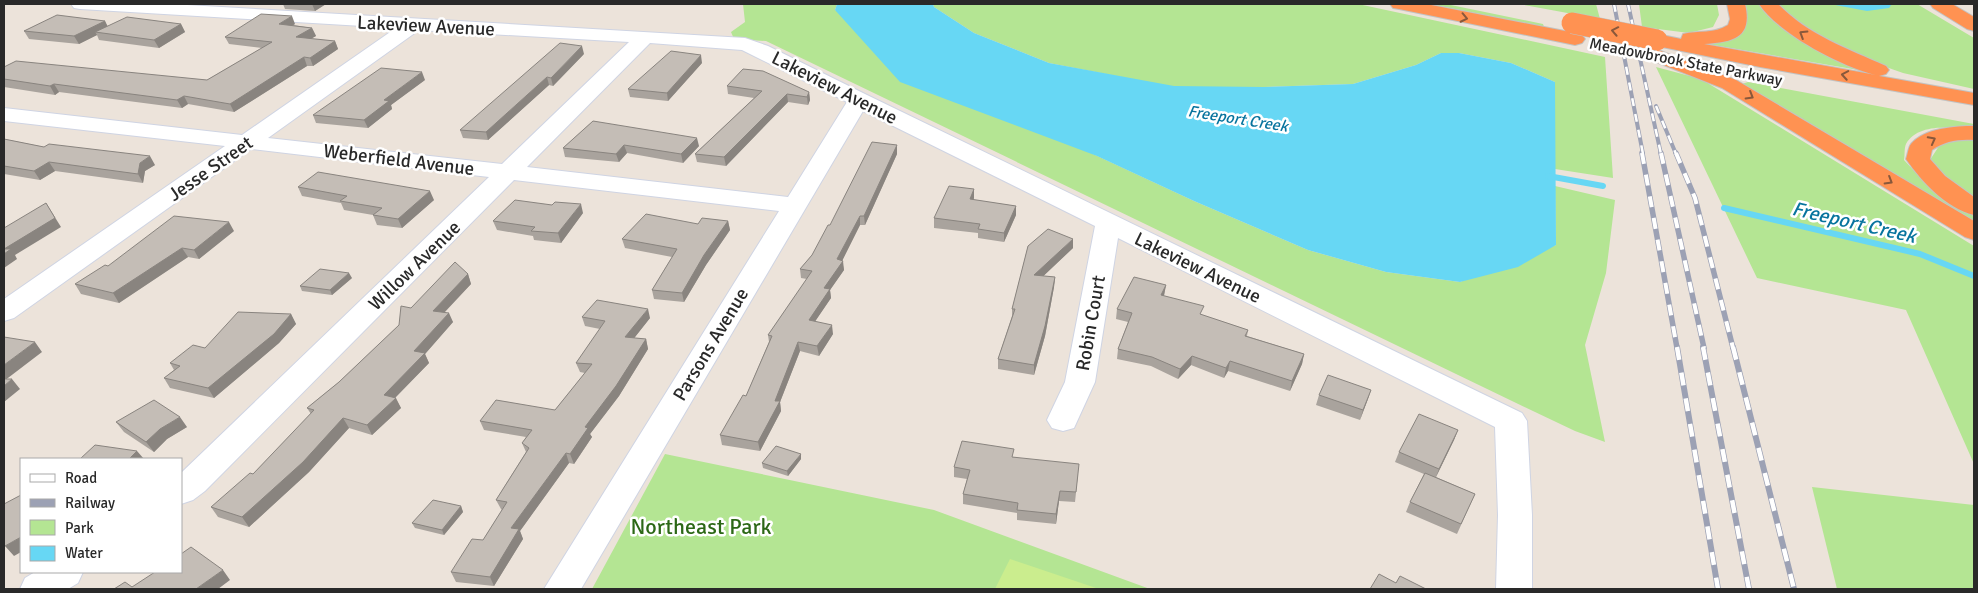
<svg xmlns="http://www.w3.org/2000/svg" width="1978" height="593" font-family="Signika,sans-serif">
<rect width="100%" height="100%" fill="#ece3da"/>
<path fill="#b4e593" d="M743 4H837L835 10 1093 154 1194 201 1308 250 1386 272 1460 282 1556 245 1555 186 1615 200 1606 273 1585 345 1605 442 1575 431 1512 401 766 41 734 39 731 32 745 22Z
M933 4H1358L1605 57 1613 178 1555 169V82L1511 63 1459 53H1441L1416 65 1353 84 1263 87H1173L1049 63 974 33 934 7Z
M1430 4H1446L1543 24 1544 27Z
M1519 4H1596L1600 19Z
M1639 4H1717L1719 15 1713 27 1689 33 1642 27Z
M1743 4H1759C1773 32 1841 58 1870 72L1690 41 1744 29 1747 19Z
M1774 4H1917L1974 38V89L1903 73 1852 55 1794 25Z
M1656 67 1701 79 1974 246V464L1906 310 1757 278Z
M1748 82 1974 124V129C1954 128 1918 122 1906 144 1904 148 1905 156 1904 160L1932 190 1974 216V226L1742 84Z
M1974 137V202L1949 185 1928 163 1941 143Z
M665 454 934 510 1150 589H592Z
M1812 487 1974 505V589H1837Z"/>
<path fill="#cbed8e" d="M1010 559 1099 589H995Z"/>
<path fill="#67d7f4" d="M837 4H933L934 7 974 33 1049 63 1174 86 1263 87 1353 84 1416 65 1441 53H1459L1511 63 1555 82 1556 245 1518 267 1460 282 1386 272 1308 250 1194 201 1097 156 900 82 835 10Z
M1830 4H1892L1889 8 1867 11Z"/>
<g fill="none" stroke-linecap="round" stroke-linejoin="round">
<path stroke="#67d7f4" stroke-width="6" d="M1548 176 1603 186
M1724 208 1920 254 1974 276"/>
<g stroke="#cfd4e3" stroke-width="2">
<path id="street" d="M71 4H170L745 38 768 46 867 95 1522 413 1527 421 1532 515V589H1496L1498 515 1495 427 1118 238 1095 382 1074 428 1063 431 1052 428 1047 420 1065 382 1095 226 863 111 581 589H544L779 211 514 180 205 491 193 500 181 504V473L489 177 251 149 14 318 4 321V299L225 146 4 121V108L242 135 396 28 80 9 74 8ZM419 30 629 42 502 164 268 138ZM650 43 742 50 847 102 788 197 527 167Z
M35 572H83L78 583 68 589H20L25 578Z"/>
</g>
<g stroke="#c3c3c3" stroke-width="2">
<path id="highway" d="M1390 4H1426L1575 33 1582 35 1585 39 1582 43 1575 45 1399 9 1393 8Z
M1727 4H1745C1753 38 1733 42 1704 44L1876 75C1842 67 1779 34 1759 4H1778C1808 35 1848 49 1886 66L1889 70 1886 74 1879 76 1974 93V105L1760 67 1657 46 1650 44 1647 40 1650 36 1657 34 1681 39 1683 34C1699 30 1714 34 1728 25L1730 19Z
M1930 4H1952L1974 17V31L1967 29 1933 8Z
M1658 50 1736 80 1974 221V240L1965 237 1722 88 1651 60 1648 56 1651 52Z
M1974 126V140C1958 139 1945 141 1932 150L1930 159 1945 176 1974 197V215C1946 208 1922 182 1906 159 1908 154 1908 148 1911 144 1924 128 1956 126 1974 126Z"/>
</g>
<use href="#street" fill="#fff" fill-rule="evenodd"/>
<use href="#highway" fill="#ff9252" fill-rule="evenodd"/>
<g stroke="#9ca1b4" stroke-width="4">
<path id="rail-far2" d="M1614 4 1643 154
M1628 4 1661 154
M1656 106 1676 154"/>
</g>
<g stroke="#9ca1b4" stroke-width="5.5">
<path id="rail-far1" d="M1642 153 1677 348
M1661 153 1704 348
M1676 153 1695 198 1733 348"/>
</g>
<g stroke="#9ca1b4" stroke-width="6">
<path id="rail" d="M1677 347 1718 589
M1703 347 1749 589
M1733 347 1794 589"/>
</g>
<use href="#rail-far2" stroke="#fff" stroke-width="2.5" stroke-dasharray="8" stroke-linecap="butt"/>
<use href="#rail-far1" stroke="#fff" stroke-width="4" stroke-dasharray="11" stroke-linecap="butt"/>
<use href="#rail" stroke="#fff" stroke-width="4.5" stroke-dasharray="13" stroke-linecap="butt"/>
<g stroke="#c3c3c3" stroke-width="22" stroke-linecap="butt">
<path id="highway-bridge" d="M1572 23 1657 40"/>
</g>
<use href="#highway-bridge" stroke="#ff9252" stroke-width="21"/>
</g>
<path fill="#a9a39d" d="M283 4H326L315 11 285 9Z
M105 21 107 26 181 24 185 32 159 48 99 40 97 35 79 44 29 39 24 31Z
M295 24 293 25 312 28 316 36 310 39 335 41 338 49 313 66H307L234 112 188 104 182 108 59 92 55 95 4 87V67L207 80 262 48 229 44 225 37Z
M584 54 553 86 549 85 488 140 463 138 460 130Z
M702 63 668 101 630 97 628 89Z
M425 80 391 105 392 109 368 128 316 123 313 115Z
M727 86 809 92 810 100 808 105 788 102 726 166 697 162 695 154 754 98 728 94Z
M593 121 699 146 683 163 627 153 619 162 565 157 563 148Z
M4 139 44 147 155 165 145 171 143 183 55 171 40 180 4 174Z
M897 145V154L865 225H860L842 261 844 270 830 290 831 298 815 321 833 334 819 356 800 351 780 402 781 411 760 451 722 445 720 435 746 396 769 342 768 335 807 279 801 278 800 269 812 255 830 225Z
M298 187 434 200 402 228 377 225 373 215 344 210 341 203 302 196Z
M974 189V200L1016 206V215L1004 242 978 238V233L934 228V218Z
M583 213 561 243 534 240 533 236 497 230 493 221Z
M728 221 730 230 706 265 684 302 654 299 652 290 672 257 625 248 622 239 698 224Z
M234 231 199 259 188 257 119 303 81 294 75 284 108 266Z
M1028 246 1073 248 1043 276 1055 277 1054 287 1045 336 1034 375 998 369V359L1012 316V309Z
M468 274 471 284 445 312 453 322 425 354 429 363 395 398 401 408 372 435 349 428 309 472 249 527 218 517 211 507 253 474 311 414 307 408 339 382 399 325 411 308Z
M352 278 332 295 302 291 300 286Z
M1166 285 1164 296 1202 315 1248 330 1247 336 1304 354 1302 364 1290 391 1228 371 1224 378 1191 365 1178 379 1151 366 1117 359 1118 349 1128 322 1116 319 1117 309Z
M291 314 296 324 279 343 214 398 170 388 164 378 174 370 170 363 205 348Z
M582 317 650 318 634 338 646 339 648 349 619 396 590 434 592 437 574 464 569 463 520 531 523 539 494 586 456 582 451 572 483 540 502 510 501 509 496 500 526 452 522 443 526 437 484 430 480 421 555 410 585 373 580 372 576 363 600 329 585 326Z
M1371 390 1360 420 1316 405 1319 395Z
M116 422 187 427 167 439 154 452 124 432Z
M1458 430 1454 440 1436 477 1475 494 1457 534 1406 512 1410 502 1424 474 1395 462 1399 452Z
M1014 457 1078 474 1075 502 1059 501 1056 524 1017 520V513L963 504V494L967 479 954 477V467Z
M801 459 788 476 763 468 762 463Z
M461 506 463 512 444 535 415 528 412 523Z"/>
<path fill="#89847f" d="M312 4H326L315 11Z
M292 16 295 24 283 32 279 24Z
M105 21 109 29 95 32 97 35 79 44 74 36Z
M181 24 185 32 159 48 154 40Z
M312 28 316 36 300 45 296 37Z
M335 41 338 49 313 66 310 58Z
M582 46 584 54 553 86 551 78Z
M701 55 702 63 668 101 667 93Z
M304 57 307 66 234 112 230 104Z
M422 72 425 80 391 105 392 109 368 128 364 120 384 100Z
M547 77 549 85 488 140 486 132Z
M54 84 59 92 55 95 50 86Z
M809 92 810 100 808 105 807 97Z
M787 94 788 102 726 166 724 157Z
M184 96 188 104 182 108 177 100Z
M697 138 699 146 683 163 681 154Z
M624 145 627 153 619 162 616 154Z
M897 145V154L865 225 864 216Z
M150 156 155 165 145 171 143 183 138 174 140 163Z
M49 162 55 171 40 180 34 171Z
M974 189V198L970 208V199Z
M430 191 434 200 402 228 398 219Z
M46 203 61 227 15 255 17 259 4 268V249Z
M581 204 583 213 561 243 558 233Z
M1016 206V215L1004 242V233Z
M860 216V225L840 265 843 261 844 270 830 290 831 298 810 329 809 320 837 259Z
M728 221 730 230 706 265 684 302 682 293 704 255Z
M229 222 234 231 199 259 194 250Z
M1073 239V248L1034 285V275Z
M182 248 188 257 119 303 113 293Z
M349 273 352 278 332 295 330 290Z
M468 274 471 284 437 320 433 311Z
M1055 277 1054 287 1045 336 1034 375V365Z
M1166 285 1164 295 1160 304 1161 295Z
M648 309 650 318 628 346 625 337Z
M449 313 453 322 425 354 429 363 388 405 384 395 414 351Z
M291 314 296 324 279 343 214 398 208 388Z
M832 325 833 334 819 356 817 346Z
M646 339 648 349 619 396 590 434 592 437 574 464 570 454 585 427Z
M35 342 42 352 4 381V365Z
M798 342 800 351 780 402 781 411 760 451 758 442Z
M1304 354 1302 364 1290 391 1292 381Z
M1192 356 1191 365 1178 379 1180 369Z
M1230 361 1228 371 1224 378 1226 368Z
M12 379 20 389 4 402V386Z
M1371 390 1368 399 1360 420 1363 410Z
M396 398 401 408 372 435 367 425Z
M180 417 187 427 167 439 154 452 146 442 160 429Z
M343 418 349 428 309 472 249 527 242 517Z
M1458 430 1454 440 1435 479 1439 469Z
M137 451 144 459H129Z
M566 453 569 463 520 531 523 539 494 586 490 577 511 528Z
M801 454V459L788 476 787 471Z
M1060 491 1059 501 1056 524V514Z
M461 506 463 512 444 535 442 530Z
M21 537V552L14 556 5 546Z
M223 570 230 580 218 589H196Z"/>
<path fill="#c4bdb6" stroke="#89847f" d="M261 14 292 16 279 24 312 28 296 37 335 41 310 58 304 57 230 104 184 96 177 100 54 84 50 86 4 79V67L16 61 207 80 272 42 225 37Z
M57 15 105 21 74 36 24 31Z
M127 17 181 24 154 40 95 32Z
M560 43 582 46 551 78 547 77 486 132 460 130Z
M671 51 701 55 667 93 628 89Z
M381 68 422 72 384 100 389 101 364 120 313 115Z
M743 69 763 71 809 92 807 97 787 94 724 157 695 154 762 91 727 86Z
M593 121 697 138 681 154 624 145 616 154 563 148Z
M4 139 44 147 49 144 150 156 140 163 138 174 49 162 34 171 4 166Z
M872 142 897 145 864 216H860L837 259 843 261 824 288 830 289 809 320 832 325 817 346 798 342 775 401H780L758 442 720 435 743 395 746 396 772 336 768 335 812 271 800 269 812 255 828 225H830Z
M318 172 430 191 398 219 373 215 382 208 340 201 347 196 298 187Z
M949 186 974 189 970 199 1016 206 1004 233 978 229 980 224 934 218Z
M515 200 552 205 555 202 581 204 558 233 531 231 535 227 493 221Z
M46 203 55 218 4 249V228Z
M646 214 698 224 702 218 728 221 704 255 682 293 652 290 677 249 622 239Z
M174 216 229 222 194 250 182 248 113 293 75 284 105 265 108 266Z
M1048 229 1073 239 1034 275 1055 277 1045 326 1034 365 998 359 1015 309H1012L1028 246Z
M4 249H11L4 254Z
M455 262 468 274 433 311 449 313 414 351 425 353 384 395 396 398 367 425 343 418 303 462 242 517 211 507 250 473 253 474 314 410 307 408 339 382 399 325 401 306 411 308Z
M320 269 349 273 330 290 300 286Z
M1134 277 1166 285 1161 295 1204 306 1200 314 1248 330 1245 336 1304 354 1292 381 1230 361 1226 368 1192 356 1180 369 1152 357 1118 349 1132 313 1117 309Z
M597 300 648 309 625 337 646 339 616 386 585 427 588 428 570 454 566 453 511 528 519 529 490 577 451 572 472 539 483 540 507 502 496 500 529 448 522 443 532 430 480 421 496 400 555 410 592 364 576 363 605 321 582 317Z
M238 312 291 314 274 334 208 388 164 378 180 366 170 363 193 345 205 348Z
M4 337 35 342 4 365Z
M1328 375 1371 390 1363 410 1319 395Z
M4 379H12L4 386Z
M154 400 180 417 160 429 146 442 116 422Z
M1419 414 1458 430 1439 469 1399 452Z
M962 441 1014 449 1012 457 1079 464 1076 492 1060 491 1056 514 1017 510 1018 503 963 494 970 470 954 467Z
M95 445 137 451 129 459H80Z
M776 446 801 454 787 471 762 463Z
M1425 473 1475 494 1461 524 1410 502Z
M21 495V537L5 546 4 544V504Z
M433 500 461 506 442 530 412 523Z
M191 547 223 570 196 589H114L125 582 132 587 155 572H181V554Z
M1379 574 1396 583 1400 576 1426 589H1370Z"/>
<defs><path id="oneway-chevron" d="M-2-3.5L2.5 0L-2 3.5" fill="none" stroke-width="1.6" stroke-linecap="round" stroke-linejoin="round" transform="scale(1.25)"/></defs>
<g stroke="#89583b">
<use href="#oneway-chevron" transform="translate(1464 18) rotate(12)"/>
<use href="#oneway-chevron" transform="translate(1615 31) rotate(-169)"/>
<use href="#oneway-chevron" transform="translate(1803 34) rotate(-148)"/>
<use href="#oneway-chevron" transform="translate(1845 75) rotate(-170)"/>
<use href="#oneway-chevron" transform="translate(1750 96) rotate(31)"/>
<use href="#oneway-chevron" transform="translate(1932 140) rotate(-28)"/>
<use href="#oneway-chevron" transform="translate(1889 181) rotate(31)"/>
</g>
<g text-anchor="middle" stroke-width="5" stroke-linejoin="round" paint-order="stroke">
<g font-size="16" fill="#292929" stroke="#fff">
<text transform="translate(1686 61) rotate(11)" y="6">Meadowbrook State Parkway</text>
</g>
<g font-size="16" font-style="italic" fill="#07749e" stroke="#fff">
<text transform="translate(1238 118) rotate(9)" y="6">Freeport Creek</text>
</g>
<g font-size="19" fill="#292929" stroke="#fff">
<text transform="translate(426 25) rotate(3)" y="7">Lakeview Avenue</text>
<text transform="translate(835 87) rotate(27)" y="7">Lakeview Avenue</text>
<text transform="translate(399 159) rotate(7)" y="7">Weberfield Avenue</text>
<text transform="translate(210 168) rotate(-35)" y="7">Jesse Street</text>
<text transform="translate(414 265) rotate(-44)" y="7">Willow Avenue</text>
<text transform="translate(1198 267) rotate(26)" y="7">Lakeview Avenue</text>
<text transform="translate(1090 323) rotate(-80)" y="7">Robin Court</text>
<text transform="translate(710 344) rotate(-59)" y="7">Parsons Avenue</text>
</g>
<g font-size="20" font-style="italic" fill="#07749e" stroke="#fff">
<text transform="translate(1854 222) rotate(13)" y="7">Freeport Creek</text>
</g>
<g font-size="22" fill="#2c6816" stroke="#fff">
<text x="701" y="534">Northeast Park</text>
</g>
</g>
<rect width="1978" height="593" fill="none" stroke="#292929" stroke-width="10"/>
<rect x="20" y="458" width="162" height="115" fill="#ffffff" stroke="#a9a9a9"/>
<rect x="30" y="474" width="25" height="8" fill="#ffffff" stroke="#a9a9a9"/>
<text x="65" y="483" font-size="15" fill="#292929">Road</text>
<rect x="30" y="499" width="25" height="8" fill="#9ca1b4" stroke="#a9a9a9"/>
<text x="65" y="508" font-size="15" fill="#292929">Railway</text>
<rect x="30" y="520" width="25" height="15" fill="#b4e593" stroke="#a9a9a9"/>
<text x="65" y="533" font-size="15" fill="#292929">Park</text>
<rect x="30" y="546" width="25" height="15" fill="#67d7f4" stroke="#a9a9a9"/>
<text x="65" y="558" font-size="15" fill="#292929">Water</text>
</svg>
